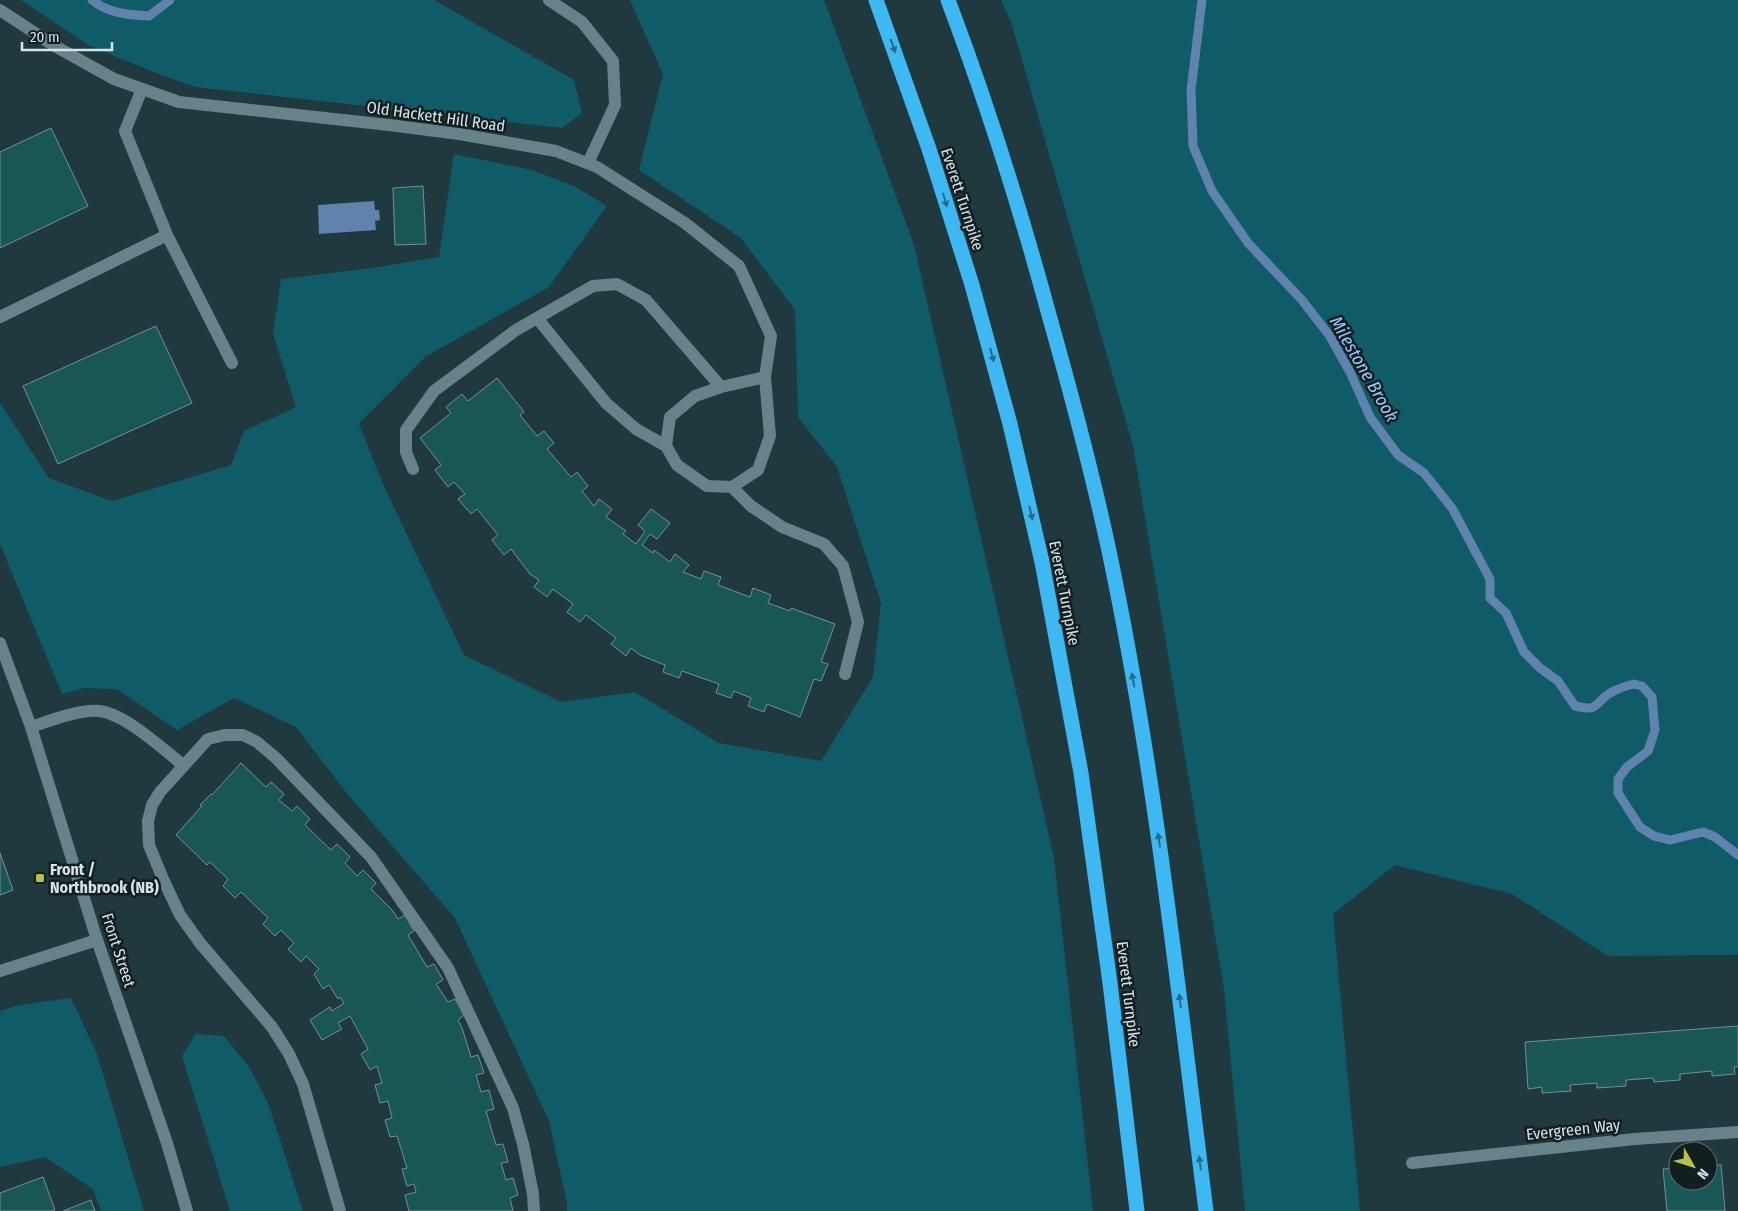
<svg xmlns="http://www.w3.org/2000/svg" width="1738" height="1211" font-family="'Fira Sans Condensed',sans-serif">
<rect width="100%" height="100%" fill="#20393f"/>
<path fill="#0f5b68" d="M21 0H434L574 80 582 113 562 128 195 87 156 73 88 45Z
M630 0H824L914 245 1054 858 1093 1211H567V1203L549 1121 455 918 349 796 296 727 234 698 177 730 117 689 84 688 62 694 0 544V403L49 478 112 501 231 465 244 431 296 407 273 334 281 279 379 267 439 257 454 154 532 170 574 186 607 206 549 287 425 357 359 424 383 484 464 655 561 702 635 692 719 743 821 761 873 677 881 603 837 467 798 417 795 310 741 238 639 170 663 74Z
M1001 0H1738V955L1608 956 1512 894 1395 865 1333 914 1360 1211H1245L1224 989 1133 446 1012 25Z
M71 998 97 1054 144 1211H101L93 1189 45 1157 0 1167V1011L19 1005Z
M196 1034 224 1036 249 1067 268 1103 303 1211H230L182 1056Z"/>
<path fill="#6083ae" d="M374 201 375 210H379L380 220 375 221 376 230 319 234 318 205Z"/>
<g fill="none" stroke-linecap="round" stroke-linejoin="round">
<path stroke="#6083ae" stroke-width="9" d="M92 0C108 13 128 15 149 16L170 0
M1202 0 1191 90 1193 146 1212 191 1248 243 1302 300 1329 335 1350 372 1370 417 1398 455 1424 473 1452 508 1490 579V598L1506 613 1524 652 1540 668 1558 681 1575 706C1600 712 1593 704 1610 693 1617 689 1626 686 1634 684L1642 686 1652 697 1655 730 1648 751 1627 767 1618 779V793L1640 827 1654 836 1670 840 1703 832 1715 837 1738 855"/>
</g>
<path fill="#195756" stroke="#749190" d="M51 128 88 206 0 248V152Z
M423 186 426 244 395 245 393 188Z
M156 326 192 403 58 464 23 386Z
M497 378 524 412 520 415 537 436 544 431 554 443 547 449 571 477 577 472 588 486 582 491 594 506 599 499 612 509 606 517 626 531 623 534 636 544 645 531 638 525 651 509 670 523 657 539 650 534 642 545 653 553 654 550 670 562 675 554 689 565 683 572 701 579 704 571 721 577 718 585 750 597 753 588 771 595 768 603 790 611 791 608 835 624 821 662 828 664 821 681 814 679 800 717 767 704 764 712 748 706 751 698 734 691 731 698 716 693 719 684 682 671 679 678 663 672 665 665 640 655 631 648 626 656 611 644 616 638 586 615 580 622 567 612 573 604 553 589 547 597 534 587 539 580 530 574 511 549 504 555 492 540 498 535 477 509 471 514 458 499 465 494 454 482 448 487 435 470 441 465 420 438 451 413 446 407 462 394 468 401Z
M241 763 266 787 271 782 284 794 279 800 292 811 297 806 310 819 305 825 331 850 337 844 350 857 345 863 357 876 363 870 376 883 371 889 393 911 398 919 405 915 414 931 408 935 427 967 434 964 443 980 436 984 448 1002 455 999 464 1015 458 1020 462 1028 471 1057 478 1055 484 1073 476 1075 481 1092 489 1090 494 1109 486 1111 496 1145 503 1144 508 1162 501 1163 506 1180 513 1178 518 1195 510 1198 513 1211H409L405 1195 416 1192 414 1184 407 1186 402 1169 407 1168 397 1136 390 1137 385 1120 392 1118 388 1101 380 1103 375 1085 382 1083 377 1066 370 1070 361 1054 368 1049 350 1016 338 1023 342 1029 322 1040 310 1020 330 1007 332 1011 344 1003 340 997 338 999 329 985 323 989 314 974 319 969 306 956 301 962 288 949 294 943 281 930 275 936 263 924 268 918 241 892 235 898 223 886 228 879 210 862 207 865 176 835 202 806 200 805 211 794 212 795Z
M0 853 13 890 0 895Z
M1738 1026V1067H1734L1735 1074 1712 1076V1071L1680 1074V1080L1654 1082 1653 1078 1626 1080V1086L1597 1088V1083L1570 1085 1571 1091 1542 1093V1087L1528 1089 1525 1042Z
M1721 1165 1725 1211H1667L1663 1169 1678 1168V1181H1708V1166Z
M43 1177 55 1210 51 1211H0V1193Z
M91 1200 95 1211H63Z"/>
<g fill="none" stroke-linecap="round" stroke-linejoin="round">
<path stroke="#678389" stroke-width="12" d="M549 0 582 22 613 61 615 105 588 163
M167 235 232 363
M0 317 167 235 125 131 142 89
M537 318 606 403 636 429 666 446
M413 469 406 452V430L434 391 516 330 593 286 617 284 646 300 721 387
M732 487 751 506 782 527 824 544 843 566 858 622 845 674
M31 727C49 721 80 709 99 711 124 713 163 749 183 765
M1412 1163 1635 1139 1738 1132
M340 1211 303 1084 289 1054 272 1027 200 943 180 915 163 879 149 845 148 821 152 805 160 792 208 739 225 735H243L257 742 276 758 371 857 448 968 513 1108 523 1144 533 1194 534 1211"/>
<path stroke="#678389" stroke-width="12" d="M0 10 53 45 114 79 179 102 389 125 459 134 556 151 597 167 685 223 739 266 771 336 765 377 770 436 758 470 732 487 707 486 677 465 666 446 670 417 695 396 721 387 765 377
M0 971 97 940"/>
<path stroke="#678389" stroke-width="12" d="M0 643 31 727 97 940 167 1143 187 1211"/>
<path stroke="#3eb8f2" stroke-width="15" d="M876 0 929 149 972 285 1010 424 1042 562 1081 773 1110 983 1137 1211
M948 0C987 103 1020 208 1049 315 1071 393 1092 471 1109 551 1155 769 1178 990 1206 1211"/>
</g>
<defs><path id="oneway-solid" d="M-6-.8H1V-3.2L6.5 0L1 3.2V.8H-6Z" transform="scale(1.25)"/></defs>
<g fill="#286b8a">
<use href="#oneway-solid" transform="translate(893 46) rotate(71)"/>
<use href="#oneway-solid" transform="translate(945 200) rotate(73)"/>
<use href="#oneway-solid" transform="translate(992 355) rotate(75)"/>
<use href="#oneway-solid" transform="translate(1031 513) rotate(77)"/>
<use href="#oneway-solid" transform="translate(1133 680) rotate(-101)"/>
<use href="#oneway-solid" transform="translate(1159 840) rotate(-99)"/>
<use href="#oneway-solid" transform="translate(1180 1001) rotate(-97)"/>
<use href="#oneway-solid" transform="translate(1200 1163) rotate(-97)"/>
</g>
<rect fill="#bac045" stroke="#131e21" stroke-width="2" x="35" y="873" width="10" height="10" rx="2.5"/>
<g text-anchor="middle" stroke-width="5" stroke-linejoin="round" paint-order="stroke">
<g font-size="16" fill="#d5e4e7" stroke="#131e21">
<text transform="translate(436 116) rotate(8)" y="6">Old Hackett Hill Road</text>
<text transform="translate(963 199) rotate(72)" y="6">Everett Turnpike</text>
<text transform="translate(1065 593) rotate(79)" y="6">Everett Turnpike</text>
<text transform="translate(119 950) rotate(72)" y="6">Front Street</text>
<text transform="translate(1129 994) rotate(83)" y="6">Everett Turnpike</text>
<text transform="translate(1573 1129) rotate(-6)" y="6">Evergreen Way</text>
</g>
<g font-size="16" font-weight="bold" fill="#d5e4e7" stroke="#131e21" text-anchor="start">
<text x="50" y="875">Front /<tspan x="50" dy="18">Northbrook (NB)</tspan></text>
</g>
<g font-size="18" font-style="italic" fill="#9fc9fc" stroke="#131e21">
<text transform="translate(1364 369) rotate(60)" y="6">Milestone Brook</text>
</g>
</g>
<g transform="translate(1693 1166) rotate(129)"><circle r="24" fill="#131e21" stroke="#616d70"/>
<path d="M0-4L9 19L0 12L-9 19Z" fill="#bac045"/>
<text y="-8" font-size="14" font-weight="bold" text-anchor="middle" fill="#d5e4e7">N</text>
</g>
<path d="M22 42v8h90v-8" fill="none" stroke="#d5e4e7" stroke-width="2.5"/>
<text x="30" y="42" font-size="15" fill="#d5e4e7" stroke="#131e21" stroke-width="4" paint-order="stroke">20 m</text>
</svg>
